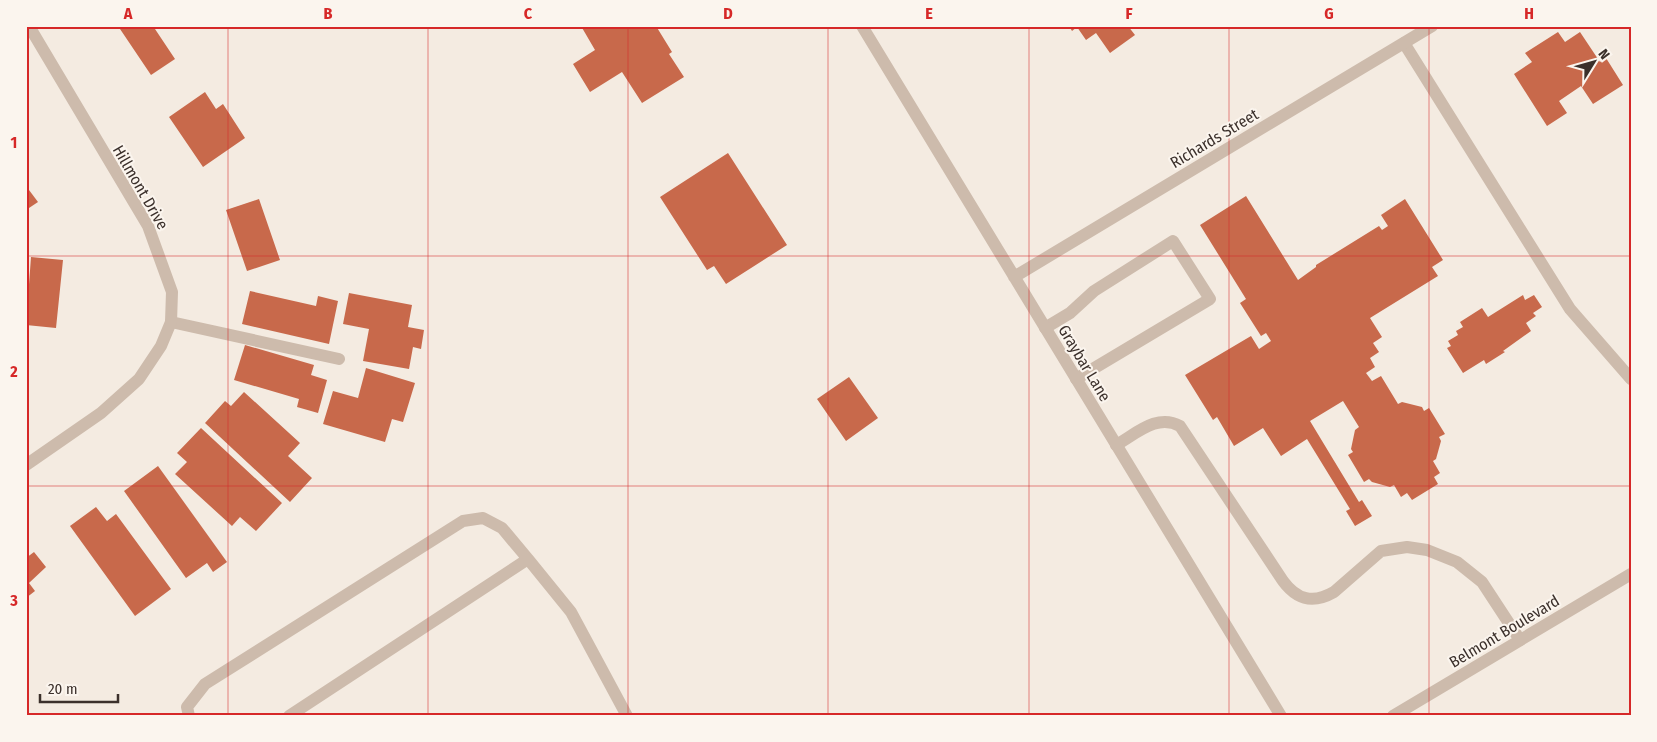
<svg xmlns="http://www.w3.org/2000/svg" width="1657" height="742" font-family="'Fira Sans Condensed',sans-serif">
<rect width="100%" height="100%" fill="#f4ebe1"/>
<path fill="#c8694b" d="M118 26H153L175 59 151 75Z
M581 26H656L672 52 669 54 684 77 642 103 622 72 590 92 573 64 595 50Z
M1069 26H1128L1135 35 1110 53 1096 33 1086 40 1077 27 1072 31Z
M1558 32 1565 42 1580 32 1600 62 1606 58 1623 85 1593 104 1581 86 1559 101 1567 113 1547 126 1514 74 1532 62 1525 53Z
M205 92 216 109 223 104 245 138 203 167 169 117Z
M728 153 787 245 726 284 714 266 707 270 660 197Z
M26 186 38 202 26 210Z
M1246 196 1298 280 1316 267V265L1379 226 1382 230 1388 226 1381 215 1405 199 1443 260 1432 267 1438 276 1370 318 1382 337 1373 343 1379 352 1370 358 1375 367 1366 373 1372 381 1381 376 1398 404 1402 402 1422 407 1424 411 1429 408 1445 434 1439 437 1441 441 1436 459 1433 461 1440 473 1434 477 1438 484 1412 500 1407 493 1401 497 1394 485 1390 487 1372 482 1369 479 1364 482 1348 455 1353 452 1351 449 1355 430 1359 427 1343 401 1310 421 1359 502 1362 500 1372 516 1355 526 1346 511 1350 509 1307 439 1281 456 1263 428 1234 446 1217 417 1213 420 1185 375 1251 336 1259 349 1271 341 1266 333 1261 336 1240 303 1246 299 1200 225Z
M259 199 280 260 247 271 226 210Z
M31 257 63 260 56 328 26 325Z
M250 291 316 306 318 296 338 301 329 344 242 324Z
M349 293 412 305 408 327 424 330 421 349 413 347 409 369 363 361 369 329 343 324Z
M1523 295 1525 300 1534 295 1542 307 1533 313 1536 316 1526 323 1531 331 1503 351 1505 352 1486 364 1484 360 1463 373 1447 348 1451 346 1448 341 1458 335 1456 331 1463 327 1460 322 1482 308 1488 317Z
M245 345 314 365 311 375 327 380 318 413 297 407 299 399 234 380Z
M366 368 415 383 403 422 392 419 385 442 323 424 333 391 358 398Z
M849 377 878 418 846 441 817 399Z
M244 392 300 443 288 456 312 478 290 502 205 423 225 401 231 406Z
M201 428 282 503 256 531 240 517 232 526 175 474 187 462 177 453Z
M158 466 227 562 213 572 207 563 186 578 124 491Z
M96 507 107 521 116 514 171 589 135 616 70 526Z
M34 552 46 567 29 583 35 591 26 598V558Z"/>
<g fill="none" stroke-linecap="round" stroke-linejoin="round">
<path stroke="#cdbbac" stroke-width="12" d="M1404 43 1570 309 1631 379
M171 322 339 359
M1045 328 1070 313 1094 291 1173 241 1210 299 1076 379
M1116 445C1136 434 1157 413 1180 426L1283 581C1297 600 1313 604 1334 592L1381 551 1407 547 1427 550 1457 562 1482 582 1520 640
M528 559 571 612 627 716
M189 716 187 707 205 684 463 521 483 518 502 528 528 559 289 716"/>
<path stroke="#cdbbac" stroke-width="12" d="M862 26 1281 716
M1014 277 1432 26
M26 465 101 413 139 379 161 346 171 322 172 292 148 226 29 26"/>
<path stroke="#cdbbac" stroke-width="12" d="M1393 716 1631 574"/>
</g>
<path fill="none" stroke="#d62828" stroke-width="1" stroke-opacity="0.55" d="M228 26V716M428 26V716M628 26V716M828 26V716M1029 26V716M1229 26V716M1429 26V716M26 256H1631M26 486H1631"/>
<g text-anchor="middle" stroke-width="4" stroke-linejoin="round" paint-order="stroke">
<g font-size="16" fill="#3b302b" stroke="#fbf5ee">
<text transform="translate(1214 138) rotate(-31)" y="6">Richards Street</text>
<text transform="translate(141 187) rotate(60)" y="6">Hillmont Drive</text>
<text transform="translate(1085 363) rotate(59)" y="6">Graybar Lane</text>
<text transform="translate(1504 631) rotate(-31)" y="6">Belmont Boulevard</text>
</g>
</g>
<rect width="1657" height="742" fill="none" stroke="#fbf5ee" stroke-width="55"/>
<g transform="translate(1594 62) rotate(53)" stroke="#fbf5ee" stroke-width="4" paint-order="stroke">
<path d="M0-4L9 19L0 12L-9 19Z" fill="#3b302b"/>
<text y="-8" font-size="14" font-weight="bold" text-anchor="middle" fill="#3b302b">N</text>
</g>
<path d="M40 694v8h78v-8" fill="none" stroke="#3b302b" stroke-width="2.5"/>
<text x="48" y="694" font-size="15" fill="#3b302b" stroke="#fbf5ee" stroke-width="4" paint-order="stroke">20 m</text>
<rect x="28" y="28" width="1602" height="686" fill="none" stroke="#d62828" stroke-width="2"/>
<g font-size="16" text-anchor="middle" font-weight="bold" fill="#d62828">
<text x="128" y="19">A</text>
<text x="328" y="19">B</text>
<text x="528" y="19">C</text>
<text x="728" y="19">D</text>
<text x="929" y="19">E</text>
<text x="1129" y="19">F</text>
<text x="1329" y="19">G</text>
<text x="1529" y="19">H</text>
<text x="14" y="148">1</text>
<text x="14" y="377">2</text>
<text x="14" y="606">3</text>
</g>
</svg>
